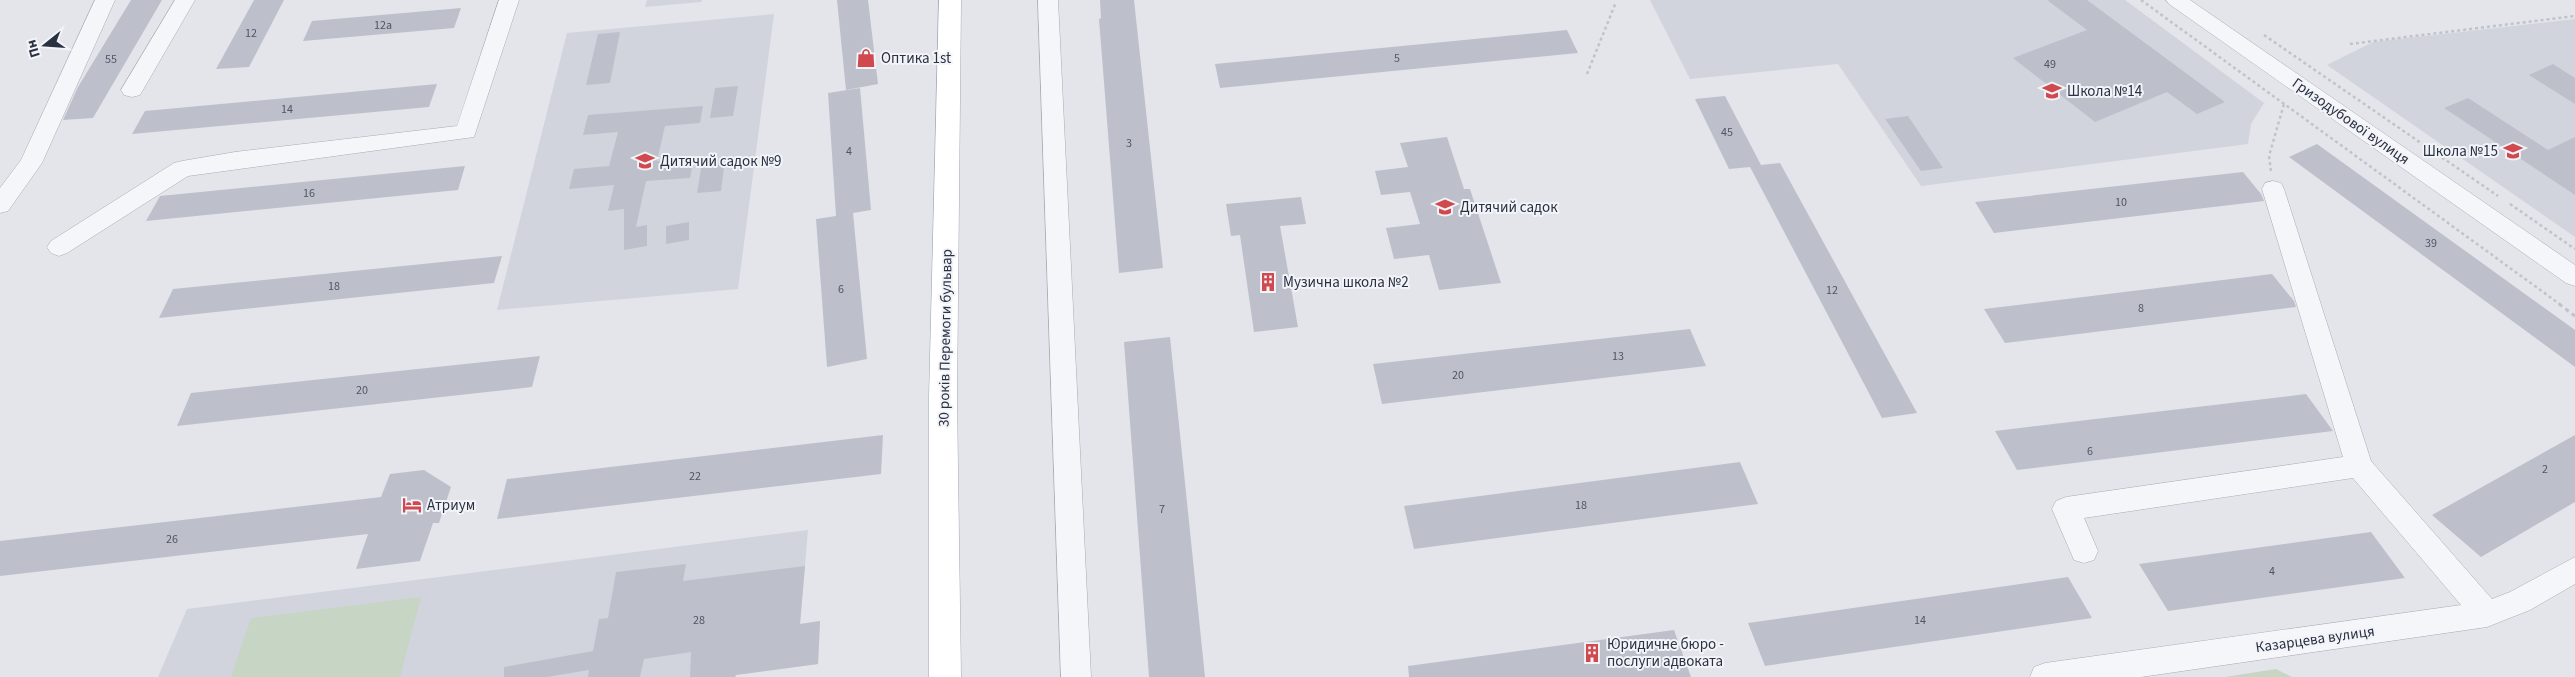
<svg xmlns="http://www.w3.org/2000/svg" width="2575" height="677" font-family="'Source Sans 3',sans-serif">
<rect width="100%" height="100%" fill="#e3e5eb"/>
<path fill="#d1d4dd" d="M647 0H702L701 2 645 7Z
M1650 0H2125L2264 103 2251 124 2248 144 1921 186 1838 64 1690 79Z
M774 14 738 289 497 310 567 33Z
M2575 19V237L2327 65 2373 42Z
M808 530 800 624 820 621 818 664 736 675 735 677H158L187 609Z"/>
<path fill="#c6d5c4" d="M421 597 400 677H231L251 618Z
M2276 669 2292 677H2225Z"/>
<path fill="#bdc0cb" d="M131 0H162L93 118 63 120 78 87Z
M254 0H284L249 67 216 69Z
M837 0H868L878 84 846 90Z
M1100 0H1134L1163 268 1119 273 1099 19 1101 18Z
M2047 0H2087L2225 102 2197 114 2167 92 2095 122 2013 58 2087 30Z
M461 8 454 28 303 41 312 21Z
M1567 30 1578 53 1220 88 1215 64Z
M620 32 610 83 586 85 598 34Z
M2553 64 2575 78V104L2529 75Z
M437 84 429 107 132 134 145 111Z
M738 86 733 116 710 118 715 88Z
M860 88 871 210 853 213 867 359 827 367 816 219 836 216 828 93Z
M1725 96 1761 165 1780 163 1917 413 1882 418 1750 167 1729 169 1695 99Z
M2468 98 2548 150 2575 137V195L2444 108Z
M703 106 700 123 665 126 657 161 694 158 690 178 646 181 636 227 647 225V246L624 250V209L608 211 614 185 569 189 574 169 609 166 618 132 583 135 588 115Z
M1908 116 1943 168 1921 171 1885 119Z
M1447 137 1464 189H1470L1501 283 1439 290 1429 255 1394 259 1386 228 1420 224 1410 192 1381 195 1375 171 1408 167 1400 143Z
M2317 144 2575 330V367L2289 157Z
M725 159 721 191 697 193 702 162Z
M465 166 458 190 146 221 160 196Z
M2243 172 2261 194 2264 201 1994 233 1975 202Z
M1301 197 1306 224 1280 226 1298 327 1254 332 1240 235 1231 236 1226 204Z
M689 222V240L666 244V226Z
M502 256 494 283 159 318 173 289Z
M2272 274 2294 301 2296 307 2005 343 1984 309Z
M1690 329 1706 366 1382 404 1373 364Z
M1170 337 1205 677H1149L1124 342Z
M540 356 532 387 177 426 191 393Z
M2306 394 2333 431 2017 470 1995 431Z
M883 435 881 474 497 519 507 479Z
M2575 435V502L2481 557 2432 515Z
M1740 462 1758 504 1414 549 1404 506Z
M424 470 451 487 439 523H433L420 561 356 569 368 534 0 576V541L381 497 390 474Z
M2371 532 2405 578 2168 611 2139 564Z
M686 564 683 581 805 566 800 624 820 621 818 664 736 675 735 677H690L691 652 644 659 640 677H588L589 670 547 677H504V667L593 651 599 619 608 618 616 572Z
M2068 577 2092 618 1765 666 1748 623Z
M1674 630 1691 677H1409L1408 666Z"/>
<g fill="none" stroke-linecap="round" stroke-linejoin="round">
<g stroke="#a8abb5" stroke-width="1">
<path id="minor" d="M95 0H115L42 163 8 211 0 213V188L21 160Z
M175 0H195L140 95 132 97 124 95 121 90Z
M499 0H519L474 137 188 176 67 253 59 256 51 253 47 247 51 241 174 163 182 161 235 152 457 126Z
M1038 0H1058L1091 677H1061Z
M2166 0H2190L2575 265V286L2566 283 2169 4Z
M2273 181 2281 183 2284 189 2371 461 2492 599 2510 592 2575 557V584L2530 610 2487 627 2141 677H2030L2034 667 2045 663 2461 605 2353 478 2084 518 2098 551 2094 560 2084 563 2074 560 2052 509 2056 501 2066 497 2343 457 2262 189 2265 183Z"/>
</g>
<g stroke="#a2a8b7" stroke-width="1">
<path id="major" d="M939 0H961L957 398 961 677H929V398Z"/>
</g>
<path stroke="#c0c3ca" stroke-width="2.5" stroke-dasharray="3 3" stroke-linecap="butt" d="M2141 0 2561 305
M2264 35 2498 196
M2350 44 2575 16
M1587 74 1616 2
M2271 171 2269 156 2284 104
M2510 204 2575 249"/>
<path stroke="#c0c3ca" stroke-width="3" stroke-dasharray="4 4" stroke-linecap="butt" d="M2559 304 2575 316"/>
<use href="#minor" fill="#f5f6f9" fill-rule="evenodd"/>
<use href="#major" fill="#fff" fill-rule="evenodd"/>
</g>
<defs>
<g id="shop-bare" transform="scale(1.5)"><path d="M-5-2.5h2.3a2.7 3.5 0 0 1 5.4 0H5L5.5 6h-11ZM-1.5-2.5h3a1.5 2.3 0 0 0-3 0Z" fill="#cf494e" stroke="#f2f4f8" stroke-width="2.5" paint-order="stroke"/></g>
<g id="school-bare" transform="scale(1.5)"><path d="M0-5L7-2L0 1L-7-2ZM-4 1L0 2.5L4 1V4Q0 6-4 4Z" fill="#cf494e" stroke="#f2f4f8" stroke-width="2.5" paint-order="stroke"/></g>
<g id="building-bare" transform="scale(1.5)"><path d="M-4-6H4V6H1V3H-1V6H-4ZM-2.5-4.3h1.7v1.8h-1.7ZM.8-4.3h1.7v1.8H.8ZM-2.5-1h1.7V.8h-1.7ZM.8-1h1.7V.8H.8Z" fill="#cf494e" stroke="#f2f4f8" stroke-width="2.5" paint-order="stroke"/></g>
<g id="hotel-bare" transform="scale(1.5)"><path d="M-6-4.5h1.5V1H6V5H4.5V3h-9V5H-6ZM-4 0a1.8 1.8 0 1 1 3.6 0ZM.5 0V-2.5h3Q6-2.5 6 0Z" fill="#cf494e" stroke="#f2f4f8" stroke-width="2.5" paint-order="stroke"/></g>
</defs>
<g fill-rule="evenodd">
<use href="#shop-bare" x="866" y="58"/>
<use href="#school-bare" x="2052" y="91"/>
<use href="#school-bare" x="2513" y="151"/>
<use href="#school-bare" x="645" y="161"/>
<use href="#school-bare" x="1445" y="207"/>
<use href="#building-bare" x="1268" y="282"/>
<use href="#hotel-bare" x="412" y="505"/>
<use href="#building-bare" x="1592" y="653"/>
</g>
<g text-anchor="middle" stroke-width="4" stroke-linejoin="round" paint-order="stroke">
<g font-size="12" fill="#4f5565">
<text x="383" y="29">12а</text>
<text x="251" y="37">12</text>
<text x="1397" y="62">5</text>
<text x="111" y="63">55</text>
<text x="2050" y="68">49</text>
<text x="287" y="113">14</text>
<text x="1727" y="136">45</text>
<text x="1129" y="147">3</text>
<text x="849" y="155">4</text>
<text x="309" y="197">16</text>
<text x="2121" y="206">10</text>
<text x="2431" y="247">39</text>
<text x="334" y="290">18</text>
<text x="841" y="293">6</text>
<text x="1832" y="294">12</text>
<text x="2141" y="312">8</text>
<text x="1618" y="360">13</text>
<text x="1458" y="379">20</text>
<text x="362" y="394">20</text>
<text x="2090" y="455">6</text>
<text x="2545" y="473">2</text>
<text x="695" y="480">22</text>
<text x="1581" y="509">18</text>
<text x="1162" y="513">7</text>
<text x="172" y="543">26</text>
<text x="2272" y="575">4</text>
<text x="699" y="624">28</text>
<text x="1920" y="624">14</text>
</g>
<g font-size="15" fill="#2a3143" stroke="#f2f4f8" text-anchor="start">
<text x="881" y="63">Оптика 1st</text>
<text x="2067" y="96">Школа №14</text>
<text x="2498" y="156" text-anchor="end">Школа №15</text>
<text x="660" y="166">Дитячий садок №9</text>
<text x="1460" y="212">Дитячий садок</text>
<text x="1283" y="287">Музична школа №2</text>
<text x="427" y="510">Атриум</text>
<text x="1607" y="649">Юридичне бюро -<tspan x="1607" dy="17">послуги адвоката</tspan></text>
</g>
<g font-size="15" fill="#2a3143" stroke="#f2f4f8">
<text transform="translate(2351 121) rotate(35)" y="5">Гризодубової вулиця</text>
<text transform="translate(945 338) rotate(-89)" y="5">30 років Перемоги бульвар</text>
<text transform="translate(2315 639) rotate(-8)" y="5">Казарцева вулиця</text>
</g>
</g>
<g transform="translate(45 45) rotate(253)" stroke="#f2f4f8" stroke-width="4" paint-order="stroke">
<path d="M0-4L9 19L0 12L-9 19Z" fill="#2a3143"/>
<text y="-8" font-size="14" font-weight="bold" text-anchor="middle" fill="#2a3143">Пн</text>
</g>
</svg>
